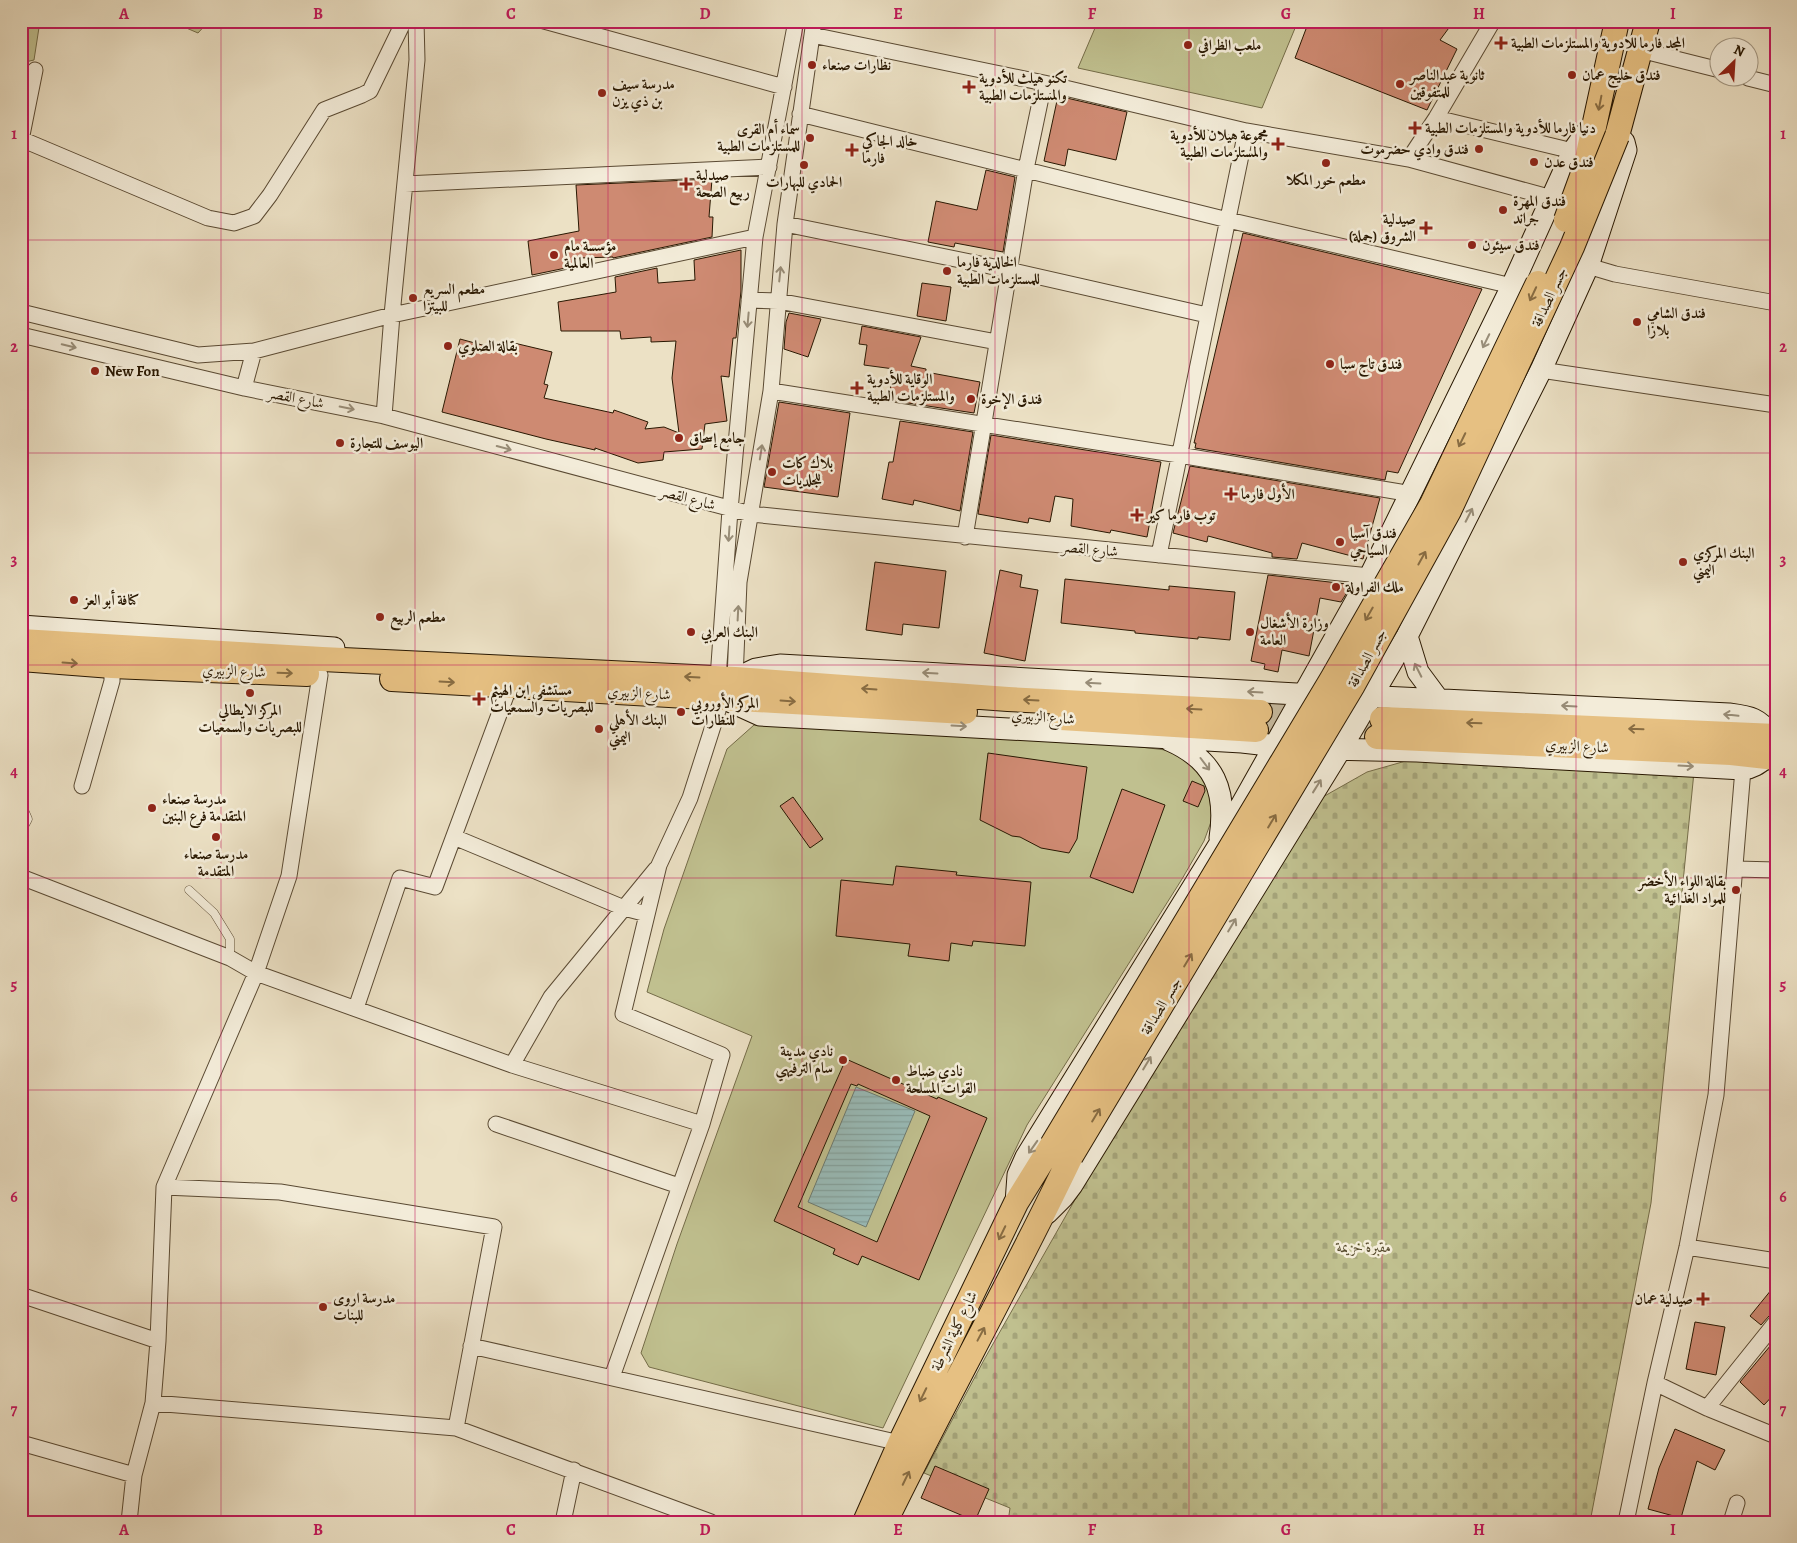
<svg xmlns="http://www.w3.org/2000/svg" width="1797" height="1543" font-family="Alegreya,Amiri,serif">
<defs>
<pattern id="cemetery-stones" width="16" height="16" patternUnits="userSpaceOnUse" patternTransform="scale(1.25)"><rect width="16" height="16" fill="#c0c08f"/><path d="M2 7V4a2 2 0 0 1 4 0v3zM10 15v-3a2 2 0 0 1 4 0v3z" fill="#a5a47a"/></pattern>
<pattern id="water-rules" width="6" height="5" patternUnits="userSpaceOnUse" patternTransform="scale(1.25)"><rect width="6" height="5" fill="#99bcb9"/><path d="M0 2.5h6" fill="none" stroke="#84a19d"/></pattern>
</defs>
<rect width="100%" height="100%" fill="#ece1c5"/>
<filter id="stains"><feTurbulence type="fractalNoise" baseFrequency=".004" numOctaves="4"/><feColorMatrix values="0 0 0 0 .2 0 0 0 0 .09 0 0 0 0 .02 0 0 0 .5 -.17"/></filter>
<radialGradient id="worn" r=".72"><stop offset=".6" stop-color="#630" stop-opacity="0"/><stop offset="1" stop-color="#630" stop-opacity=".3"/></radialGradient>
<path fill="#c0c08f" stroke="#746c48" d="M21 21H40L34 60 21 63Z
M170 21H209L198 33Z
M1098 21H1298L1262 108 1078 68Z
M754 725 1124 745 1182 752 1202 767 1215 811 1204 841 1182 879 1027 1125 883 1428 649 1367 641 1353 677 1244 752 1036 647 992 664 929 727 749Z"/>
<path fill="url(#cemetery-stones)" stroke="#746c48" d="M1420 757 1694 772 1651 1203 1590 1522H1008L1010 1508 924 1473 985 1358 1172 1029 1321 798 1367 772Z"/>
<path fill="url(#water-rules)" stroke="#6c7a70" d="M856 1087 915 1111 866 1227 808 1202Z"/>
<path fill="#ce8a72" stroke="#291802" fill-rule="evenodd" d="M1309 21H1454L1440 40 1457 49 1427 110 1295 58Z
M1058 96 1127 112 1116 160 1068 149 1065 166 1044 161Z
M986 170 1015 177 1003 252 955 243 954 247 928 242 936 201 977 210Z
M712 179 709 217H713L712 237 613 258V257L579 258 580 265 532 275 528 241 579 231 576 185Z
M1243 233 1482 289 1398 473 1387 471 1385 480 1195 448 1196 443H1194Z
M741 250V291L736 338H733L729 377 721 376 727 421 705 424 702 449 664 452 663 460 638 463 595 448V450L546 439 442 412 460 339 512 353 514 343 552 352 544 384 548 385 544 398 613 413 614 410 648 422 645 429 664 427 679 433 672 378 676 341 651 342V337L621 339 620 331H561L558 302 616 292 615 277 657 268 658 283 695 280 694 260Z
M922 283 951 287 946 321 917 316Z
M789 313 821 319 808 357 784 349 786 322Z
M862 326 921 337 911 366 926 369V372L980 382 974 413 888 400 894 369 864 365 867 345 859 344Z
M779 402 850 413 838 497 764 487Z
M900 421 973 432 960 511 914 500 913 505 882 499 889 462H893Z
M991 435 1161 462 1147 537 1111 530 1110 533 1071 526 1073 499 1055 496 1050 522 1029 518 1028 523 978 514Z
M1190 466 1380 498 1363 559 1302 543 1297 559 1272 557V553L1208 536 1207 542 1173 533Z
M875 562 946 571 939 628 903 624 902 635 866 630Z
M1000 570 1022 575 1020 587 1038 590 1025 661 984 653Z
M1268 575 1347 584 1346 594 1341 602 1320 598 1309 656 1282 650 1278 672 1264 669 1265 664 1251 661Z
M1065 579 1169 590V586L1235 592 1230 640 1198 637V639L1135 633V631L1061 623Z
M988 753 1087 767 1077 839 1069 853 1041 848 1020 837 1012 836 980 820Z
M1192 781 1204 786 1205 791 1198 807 1183 801Z
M1122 789 1165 805 1133 893 1090 877Z
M793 797 823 839 810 848 780 806Z
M896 866 957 872 956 875 1031 882 1025 946 973 941 972 946 951 943 949 961 908 956 910 944 836 936 841 880 893 885Z
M846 1059 937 1099 938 1097 987 1118 919 1280 862 1256 858 1265 833 1254 835 1249 774 1221ZM851 1084 857 1086 858 1084 930 1116 877 1242 798 1207Z
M1776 1284V1313L1769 1316 1761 1325 1750 1316Z
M1695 1322 1725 1327 1716 1375 1686 1369Z
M1776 1339V1392L1764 1405 1740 1382Z
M1675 1429 1725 1450 1715 1470 1697 1461 1681 1518 1648 1509 1659 1468Z
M935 1466 989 1489 975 1521 921 1498Z"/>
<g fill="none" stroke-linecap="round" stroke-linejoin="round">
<path stroke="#c5b99e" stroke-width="24" stroke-dasharray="24 12" stroke-linecap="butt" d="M1260 712 1313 715
M1256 730 1377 737"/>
<g stroke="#5a4a33" stroke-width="9">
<path id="lane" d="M21 803 28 819 21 832
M189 890 214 913 230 939V958"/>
</g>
<g stroke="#5a4a33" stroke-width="17">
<path id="street" d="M544 21 784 87
M812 35 1044 83 1246 131 1409 159 1552 198
M1640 50 1720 70
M1748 78 1776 85
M800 114 1228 220 1512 286
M1436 118 1581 153
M21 139 208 218 234 223 254 216 270 195 324 110 362 95 370 91 404 21
M21 140 35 70
M1409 159 1436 118 1493 21
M405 184 769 167
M785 224 1009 270 1207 315
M1588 266 1615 274 1776 303
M749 300 778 301 997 342
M21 312 198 355 254 351 392 315 755 237
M21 335 244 388 384 416 751 514 1370 576
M1541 370 1776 405
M244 388 254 351
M771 391 1179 455 1412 494
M384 416 392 315 417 60 416 21
M965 537 1026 169 1044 83
M1159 555 1246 131
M718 678 730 510 755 237 796 21
M735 679 739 582 771 391 785 224 814 21
M82 786 112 681V666
M454 837 624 908 647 914
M1736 869 1776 870
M21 877 230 958 256 973 512 1065 702 1124
M356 1008 400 878 435 887 510 685
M512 1065 551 997 656 869
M496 1124 679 1186
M164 1187 280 1192 494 1227 456 1428
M1687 1247 1776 1261
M21 1295 158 1341
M471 1346 900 1443
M612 1377 702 1124 722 1055 623 1014 659 865 690 798 722 698
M1655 1383 1707 1408 1776 1436
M153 1403 456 1428 711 1522
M1707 1408 1776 1322
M21 1443 134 1475
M129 1522 134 1475 153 1403 158 1341 164 1187 256 973 289 876 320 675
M563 1522 574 1470
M1626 1522 1655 1383 1687 1247 1716 1095 1743 769
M1731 1522 1737 1503"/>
</g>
<g stroke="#291802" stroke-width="23">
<path id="secondary" d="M21 626 334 648
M1407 636 1418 672 1438 699
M735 679 756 669 780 665 1315 695
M1361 696 1729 714C1752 717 1757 718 1773 736
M727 700 760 715 1242 742 1287 747
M1169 740C1215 760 1227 791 1220 838
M1327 749 1417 751 1743 769C1753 768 1759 763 1767 757
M1016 1203 1018 1175 1026 1157 1219 845 1370 576 1512 286 1573 151 1585 134 1594 128
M1047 1213 1063 1197 1072 1185 1340 750 1407 636 1541 370 1588 266 1626 150 1624 142 1617 136"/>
</g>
<g stroke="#291802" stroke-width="26">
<path id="primary" d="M1617 136 1648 21
M1585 168 1617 21
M21 641 322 659 735 679 1008 699 1260 712
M21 659 112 666 307 674
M392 679 965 712
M1061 718 1256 730
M1382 719 1776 736
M1377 737 1731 753 1776 758
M865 1522 900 1443 1016 1203 1052 1145
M885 1522C945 1399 1012 1280 1071 1156"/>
</g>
<use href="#lane" stroke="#f3ecd9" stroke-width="8"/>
<use href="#street" stroke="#f3ecd9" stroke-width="15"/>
<use href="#secondary" stroke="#f3ecd9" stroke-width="21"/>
<use href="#primary" stroke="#e6c082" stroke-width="24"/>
<g stroke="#291802" stroke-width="26" stroke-linecap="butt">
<path id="primary-bridge" d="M1566 220 1585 168
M1052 1145 1332 679 1432 504 1538 283
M1071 1156 1353 685 1449 511 1572 247 1617 136"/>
</g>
<use href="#primary-bridge" stroke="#e6c082" stroke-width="24"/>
</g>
<defs><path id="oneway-shaft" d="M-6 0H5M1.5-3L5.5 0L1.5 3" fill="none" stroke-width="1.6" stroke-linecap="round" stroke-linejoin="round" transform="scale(1.25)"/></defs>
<g stroke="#886c42">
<use href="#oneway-shaft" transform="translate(1600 103) rotate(101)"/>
<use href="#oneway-shaft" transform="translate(1533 294) rotate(115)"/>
<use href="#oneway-shaft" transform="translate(1462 440) rotate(116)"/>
<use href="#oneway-shaft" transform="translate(1422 558) rotate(-61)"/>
<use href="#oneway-shaft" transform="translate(1369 614) rotate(120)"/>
<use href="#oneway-shaft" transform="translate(70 663) rotate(4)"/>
<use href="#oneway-shaft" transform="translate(285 673) rotate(2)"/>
<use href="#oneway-shaft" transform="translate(692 677) rotate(-177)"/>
<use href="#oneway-shaft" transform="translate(447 682) rotate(3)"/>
<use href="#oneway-shaft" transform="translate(869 689) rotate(-176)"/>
<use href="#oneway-shaft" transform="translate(1031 700) rotate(-177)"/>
<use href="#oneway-shaft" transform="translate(788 701) rotate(4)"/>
<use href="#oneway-shaft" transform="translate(1194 709) rotate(-177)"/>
<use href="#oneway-shaft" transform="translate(1474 723) rotate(-178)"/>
<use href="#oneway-shaft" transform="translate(1636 729) rotate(-178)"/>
<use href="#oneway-shaft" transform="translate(1272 821) rotate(-59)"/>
<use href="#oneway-shaft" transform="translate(1188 960) rotate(-59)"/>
<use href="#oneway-shaft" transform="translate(1096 1115) rotate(-59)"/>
<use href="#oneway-shaft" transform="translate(1002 1233) rotate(116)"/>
<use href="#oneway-shaft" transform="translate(981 1334) rotate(-62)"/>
<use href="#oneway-shaft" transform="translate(923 1395) rotate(116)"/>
<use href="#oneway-shaft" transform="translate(906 1478) rotate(-64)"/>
</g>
<g stroke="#988d78">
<use href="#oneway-shaft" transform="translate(780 274) rotate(-84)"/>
<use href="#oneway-shaft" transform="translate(748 320) rotate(95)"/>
<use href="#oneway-shaft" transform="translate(1486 341) rotate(116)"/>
<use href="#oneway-shaft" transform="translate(69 346) rotate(14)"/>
<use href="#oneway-shaft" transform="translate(347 408) rotate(11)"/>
<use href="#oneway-shaft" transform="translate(504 448) rotate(15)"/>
<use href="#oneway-shaft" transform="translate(761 452) rotate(-81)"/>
<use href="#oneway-shaft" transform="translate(1469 515) rotate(-63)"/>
<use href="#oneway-shaft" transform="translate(729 534) rotate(94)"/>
<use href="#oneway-shaft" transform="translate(738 613) rotate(-87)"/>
<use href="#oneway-shaft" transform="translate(1418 670) rotate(-117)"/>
<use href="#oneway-shaft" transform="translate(930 673) rotate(-177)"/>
<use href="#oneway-shaft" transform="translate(1093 683) rotate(-177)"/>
<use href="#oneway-shaft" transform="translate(1255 692) rotate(-177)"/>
<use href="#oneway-shaft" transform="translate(1569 706) rotate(-177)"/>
<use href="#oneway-shaft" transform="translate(1731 715) rotate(-174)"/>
<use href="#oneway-shaft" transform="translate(959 726) rotate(3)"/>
<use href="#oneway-shaft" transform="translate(1205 764) rotate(53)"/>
<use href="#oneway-shaft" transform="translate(1686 766) rotate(3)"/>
<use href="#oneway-shaft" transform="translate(1317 786) rotate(-58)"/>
<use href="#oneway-shaft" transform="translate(1232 925) rotate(-59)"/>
<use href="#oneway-shaft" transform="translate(1147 1063) rotate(-59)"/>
<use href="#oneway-shaft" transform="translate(1033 1147) rotate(125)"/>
</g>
<path fill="none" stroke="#c2185b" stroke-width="1" stroke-opacity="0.55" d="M221 21V1522M415 21V1522M608 21V1522M802 21V1522M995 21V1522M1189 21V1522M1382 21V1522M1576 21V1522M21 240H1776M21 453H1776M21 665H1776M21 878H1776M21 1090H1776M21 1303H1776"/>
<g fill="#8f2418" stroke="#f3ecd9" stroke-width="2">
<path d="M1498.5 35.5h5v5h5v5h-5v5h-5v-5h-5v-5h5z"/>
<circle cx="1188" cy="45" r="5"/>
<circle cx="812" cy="65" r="5"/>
<circle cx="1572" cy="75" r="5"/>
<circle cx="1400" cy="84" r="5"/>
<path d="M966.5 79.5h5v5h5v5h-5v5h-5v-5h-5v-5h5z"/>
<circle cx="602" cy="93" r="5"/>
<path d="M1412.5 120.5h5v5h5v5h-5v5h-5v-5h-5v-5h5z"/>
<circle cx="810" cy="138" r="5"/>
<path d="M1275.5 136.5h5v5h5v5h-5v5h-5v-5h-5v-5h5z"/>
<circle cx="1479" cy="149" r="5"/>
<path d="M849.5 142.5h5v5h5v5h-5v5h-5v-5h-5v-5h5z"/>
<circle cx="1534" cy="162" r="5"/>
<circle cx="1326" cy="163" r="5"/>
<circle cx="804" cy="165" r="5"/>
<path d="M683.5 176.5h5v5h5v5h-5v5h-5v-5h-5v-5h5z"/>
<circle cx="1503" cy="210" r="5"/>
<path d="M1423.5 220.5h5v5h5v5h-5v5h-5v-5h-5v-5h5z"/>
<circle cx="1472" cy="245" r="5"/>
<circle cx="554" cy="255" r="5"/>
<circle cx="947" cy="271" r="5"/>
<circle cx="413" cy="298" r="5"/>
<circle cx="1637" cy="322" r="5"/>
<circle cx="448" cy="346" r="5"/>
<circle cx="1330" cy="364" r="5"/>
<circle cx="95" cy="371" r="5"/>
<path d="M854.5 380.5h5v5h5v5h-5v5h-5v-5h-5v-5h5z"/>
<circle cx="971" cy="399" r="5"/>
<circle cx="679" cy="438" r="5"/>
<circle cx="340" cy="443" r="5"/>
<circle cx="772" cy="472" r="5"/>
<path d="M1228.5 486.5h5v5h5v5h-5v5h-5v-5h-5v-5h5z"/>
<path d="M1134.5 507.5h5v5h5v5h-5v5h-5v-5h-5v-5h5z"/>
<circle cx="1340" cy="542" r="5"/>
<circle cx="1683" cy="562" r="5"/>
<circle cx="1336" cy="587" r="5"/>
<circle cx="74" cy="600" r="5"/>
<circle cx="380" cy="617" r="5"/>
<circle cx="691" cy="632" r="5"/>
<circle cx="1250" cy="632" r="5"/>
<circle cx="250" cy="693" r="5"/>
<path d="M476.5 691.5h5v5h5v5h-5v5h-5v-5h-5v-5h5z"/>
<circle cx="681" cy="712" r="5"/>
<circle cx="599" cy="729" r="5"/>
<circle cx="152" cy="808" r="5"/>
<circle cx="216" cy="837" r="5"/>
<circle cx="1736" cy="890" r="5"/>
<circle cx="843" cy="1060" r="5"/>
<circle cx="896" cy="1080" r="5"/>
<path d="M1700.5 1291.5h5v5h5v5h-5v5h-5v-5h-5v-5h5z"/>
<circle cx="323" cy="1307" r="5"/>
</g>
<g text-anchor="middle" stroke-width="5" stroke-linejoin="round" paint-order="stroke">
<g font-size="15" font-weight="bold" fill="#291802" stroke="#f3ecd9" text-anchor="start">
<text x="1511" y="48">المجد فارما للادوية والمستلزمات الطبية</text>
<text x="1198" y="50">ملعب الظرافي</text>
<text x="822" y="70">نظارات صنعاء</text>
<text x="1410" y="80">ثانوية عبدالناصر<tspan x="1410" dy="17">للمتفوقين</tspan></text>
<text x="1582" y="80">فندق خليج عمان</text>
<text x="979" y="83">تكنو هيلث للأدوية<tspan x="979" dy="17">والمستلزمات الطبية</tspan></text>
<text x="612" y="89">مدرسة سيف<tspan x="612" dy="17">بن ذي يزن</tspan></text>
<text x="1425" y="133">دنيا فارما للأدوية والمستلزمات الطبية</text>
<text x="800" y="134" text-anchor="end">سماء أم القرى<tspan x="800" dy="17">للمستلزمات الطبية</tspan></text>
<text x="1268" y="140" text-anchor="end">مجموعة هيلان للأدوية<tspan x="1268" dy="17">والمستلزمات الطبية</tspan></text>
<text x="862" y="146">خالد الجاكي<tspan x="862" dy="17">فارما</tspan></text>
<text x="1469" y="154" text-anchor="end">فندق وادي حضرموت</text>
<text x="1544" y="167">فندق عدن</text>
<text x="696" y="180">صيدلية<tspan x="696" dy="17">ربيع الصحة</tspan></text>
<text x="1326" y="185" text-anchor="middle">مطعم خور المكلا</text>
<text x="804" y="187" text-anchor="middle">الحمادي للبهارات</text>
<text x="1513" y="206">فندق المهرة<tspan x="1513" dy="17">جراند</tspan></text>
<text x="1416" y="224" text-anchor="end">صيدلية<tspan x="1416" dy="17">الشروق (جملة)</tspan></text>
<text x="1482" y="250">فندق سيئون</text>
<text x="564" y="251">مؤسسة مام<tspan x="564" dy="17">العالمية</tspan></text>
<text x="957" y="267">الخالدية فارما<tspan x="957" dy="17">للمستلزمات الطبية</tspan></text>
<text x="423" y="294">مطعم السريع<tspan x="423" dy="17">للبيتزا</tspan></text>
<text x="1647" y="318">فندق الشامي<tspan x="1647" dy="17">بلازا</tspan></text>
<text x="458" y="351">بقالة الصلوي</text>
<text x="1340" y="369">فندق تاج سبا</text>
<text x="105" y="376">New Fon</text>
<text x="867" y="384">الوقاية للأدوية<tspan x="867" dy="17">والمستلزمات الطبية</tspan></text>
<text x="981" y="404">فندق الإخوة</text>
<text x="689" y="443">جامع إسحاق</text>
<text x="350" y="448">اليوسف للتجارة</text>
<text x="782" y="468">بلاك كات<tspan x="782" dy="17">للجلديات</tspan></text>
<text x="1241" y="499">الأول فارما</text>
<text x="1147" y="520">توب فارما كير</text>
<text x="1350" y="538">فندق آسيا<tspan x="1350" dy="17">السياحي</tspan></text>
<text x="1693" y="558">البنك المركزي<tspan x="1693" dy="17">اليمني</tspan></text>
<text x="1346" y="592">ملك الفراولة</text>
<text x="84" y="605">كنافة أبو العز</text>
<text x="390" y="622">مطعم الربيع</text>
<text x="1260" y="628">وزارة الأشغال<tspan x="1260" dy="17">العامة</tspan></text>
<text x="701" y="637">البنك العربي</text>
<text x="490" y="695">مستشفى ابن الهيثم<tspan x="490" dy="17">للبصريات والسمعيات</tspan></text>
<text x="691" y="708">المركز الأوروبي<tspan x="691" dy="17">للنظارات</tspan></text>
<text x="250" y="715" text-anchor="middle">المركز الايطالي<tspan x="250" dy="17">للبصريات والسمعيات</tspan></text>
<text x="609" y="725">البنك الأهلي<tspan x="609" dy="17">اليمني</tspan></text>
<text x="162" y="804">مدرسة صنعاء<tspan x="162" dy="17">المتقدمة فرع البنين</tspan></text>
<text x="216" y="859" text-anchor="middle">مدرسة صنعاء<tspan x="216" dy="17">المتقدمة</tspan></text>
<text x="1726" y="886" text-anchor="end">بقالة اللواء الأخضر<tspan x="1726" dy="17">للمواد الغذائية</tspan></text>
<text x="833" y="1056" text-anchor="end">نادي مدينة<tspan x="833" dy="17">سام الترفيهي</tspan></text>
<text x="906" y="1076">نادي ضباط<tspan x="906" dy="17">القوات المسلحة</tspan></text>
<text x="333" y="1303">مدرسة اروى<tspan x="333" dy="17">للبنات</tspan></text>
<text x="1693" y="1304" text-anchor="end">صيدلية عمان</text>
</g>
<g font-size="15" fill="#291802" stroke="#f3ecd9">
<text transform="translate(1549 297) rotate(-65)" y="5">جسر الصداقة</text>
<text transform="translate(296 398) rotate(11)" y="5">شارع القصر</text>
<text transform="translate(688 498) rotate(15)" y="5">شارع القصر</text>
<text transform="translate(1090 549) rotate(5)" y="5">شارع القصر</text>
<text transform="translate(1367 658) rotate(-61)" y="5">جسر الصداقة</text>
<text transform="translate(234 671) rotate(2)" y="5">شارع الزبيري</text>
<text transform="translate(639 693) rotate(3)" y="5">شارع الزبيري</text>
<text transform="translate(1043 717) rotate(4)" y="5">شارع الزبيري</text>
<text transform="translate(1577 746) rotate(3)" y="5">شارع الزبيري</text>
<text transform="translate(1161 1006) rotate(-59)" y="5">جسر الصداقة</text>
<text transform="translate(954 1331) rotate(-64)" y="5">شارع كلية الشرطة</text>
</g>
<g font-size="15" font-style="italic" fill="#564a2c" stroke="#f3ecd9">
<text x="1364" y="1252">مقبرة خزيمة</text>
</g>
</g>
<rect width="1797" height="1543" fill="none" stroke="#ece1c5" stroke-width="55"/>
<g transform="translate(1734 62) rotate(25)"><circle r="24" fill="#f3ecd9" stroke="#a29783"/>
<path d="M0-4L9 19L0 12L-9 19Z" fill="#8f2418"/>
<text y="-8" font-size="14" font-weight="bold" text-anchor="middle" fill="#291802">N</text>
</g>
<rect x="28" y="28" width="1742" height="1488" fill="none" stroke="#c2185b" stroke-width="2"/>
<g font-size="16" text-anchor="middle" font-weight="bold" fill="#c2185b">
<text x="124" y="19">A</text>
<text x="318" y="19">B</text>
<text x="511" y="19">C</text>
<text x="705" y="19">D</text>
<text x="898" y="19">E</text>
<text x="1092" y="19">F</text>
<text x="1286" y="19">G</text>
<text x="1479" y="19">H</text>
<text x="1673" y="19">I</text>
<text x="14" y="139">1</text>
<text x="1783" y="139">1</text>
<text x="14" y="352">2</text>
<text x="1783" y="352">2</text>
<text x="14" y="565">3</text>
<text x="1783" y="565">3</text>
<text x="14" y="777">4</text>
<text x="1783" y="777">4</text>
<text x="14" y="990">5</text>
<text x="1783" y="990">5</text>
<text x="14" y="1202">6</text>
<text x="1783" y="1202">6</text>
<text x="14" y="1415">7</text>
<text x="1783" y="1415">7</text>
<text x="124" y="1535">A</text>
<text x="318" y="1535">B</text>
<text x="511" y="1535">C</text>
<text x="705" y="1535">D</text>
<text x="898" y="1535">E</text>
<text x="1092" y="1535">F</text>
<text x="1286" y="1535">G</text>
<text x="1479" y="1535">H</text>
<text x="1673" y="1535">I</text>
</g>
<rect width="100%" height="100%" filter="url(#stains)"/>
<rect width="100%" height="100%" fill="url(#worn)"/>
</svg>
